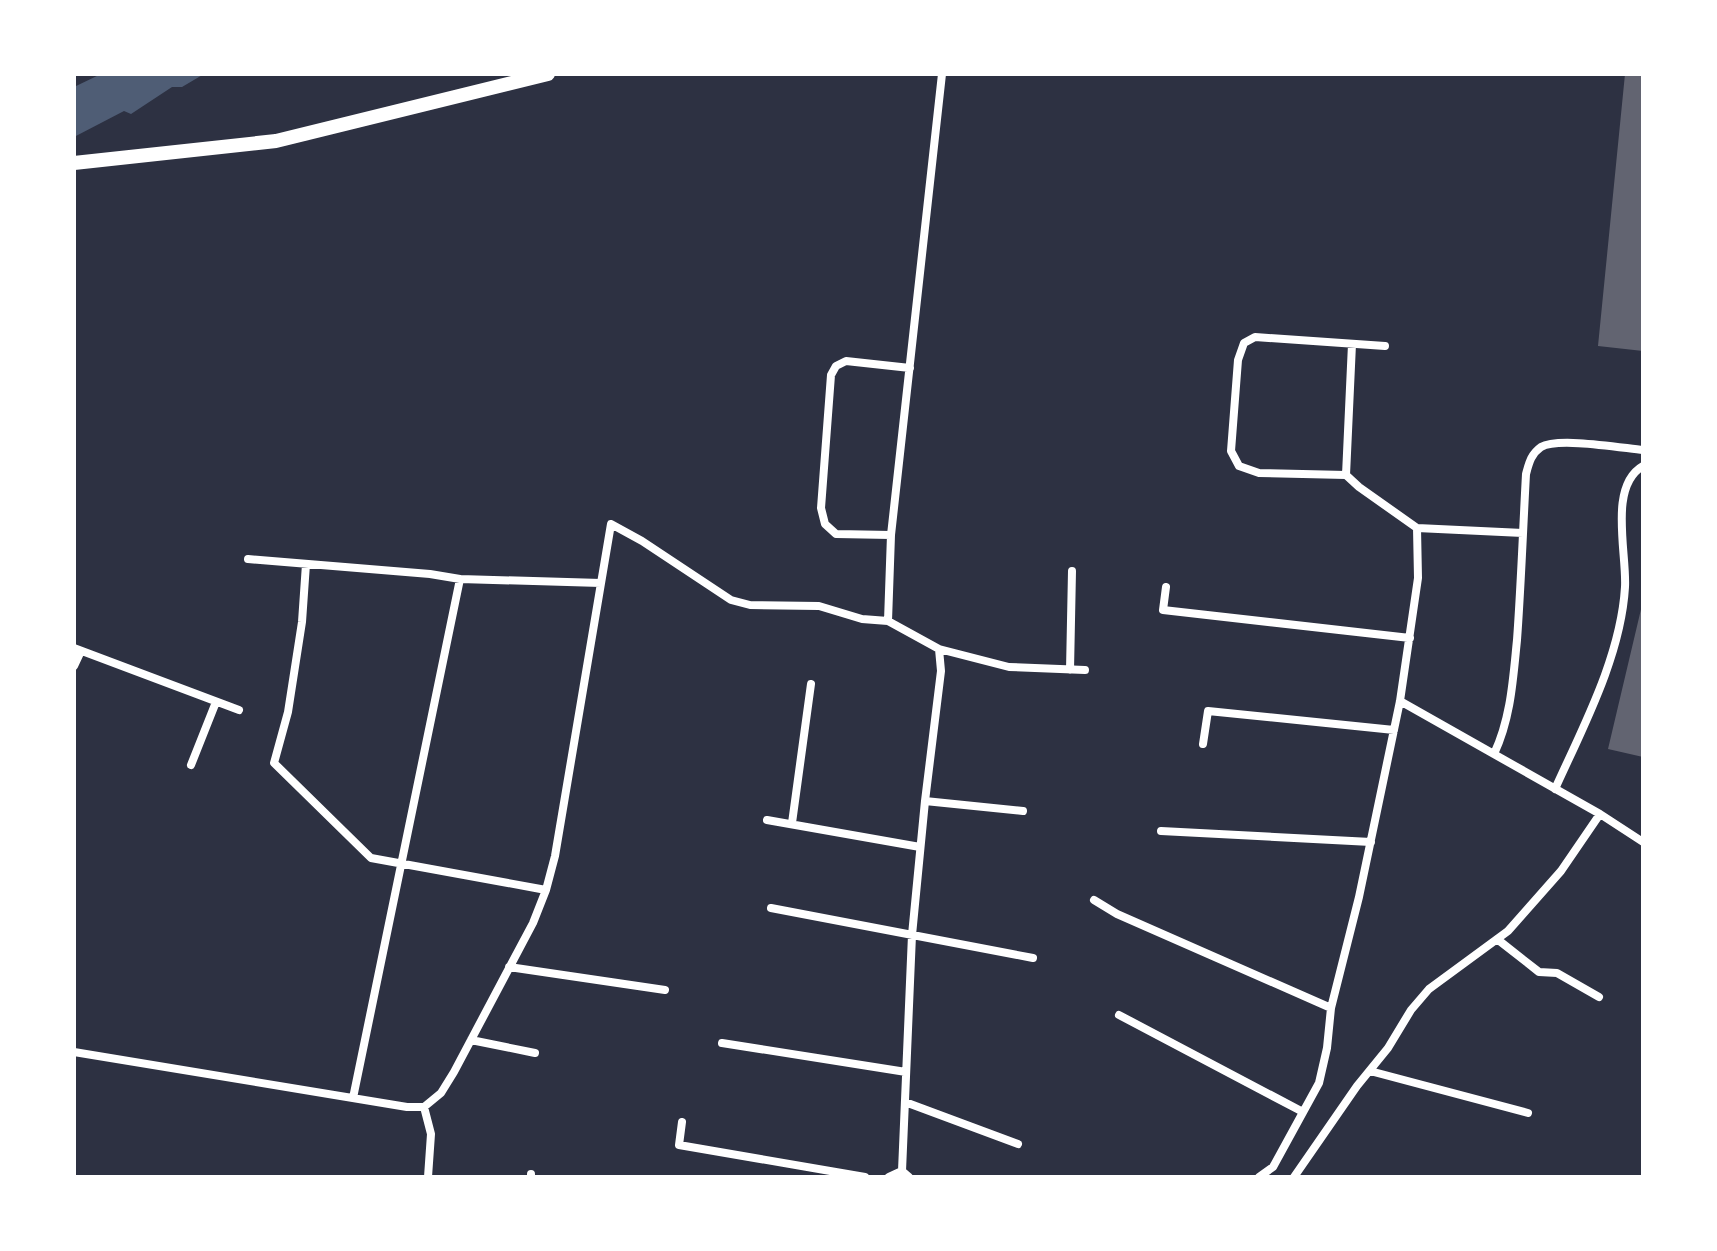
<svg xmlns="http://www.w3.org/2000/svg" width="1717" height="1251" font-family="Karla,sans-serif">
<rect width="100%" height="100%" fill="#2d3142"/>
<path fill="#4f5d75" d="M101 74H204L182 87H172L131 114 124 111 74 137V87Z"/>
<path fill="#626471" d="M1625 74H1643V351L1598 346Z
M1642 605H1643V757L1608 749Z"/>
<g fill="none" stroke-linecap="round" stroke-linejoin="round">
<path stroke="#fff" stroke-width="8" d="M1385 346 1255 337 1244 343 1238 360 1231 451 1239 466 1259 473 1346 475 1359 487 1417 528 1523 533
M1346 475 1352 344
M891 535 836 534 825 524 821 508 831 375 836 366 846 361 910 368
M248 559 430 574 460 579 601 583
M306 564 302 622 288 712 274 763 371 858 546 890
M1166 587 1163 610 1410 638
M74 648 239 710
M939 649 1009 667 1085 670
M74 666 81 651
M1070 670 1072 571
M1400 701 1600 814 1643 842
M1203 744 1208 711 1394 730
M1494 754C1511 718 1513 679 1517 640 1521 585 1523 529 1526 474 1529 463 1531 454 1541 447 1558 437 1622 448 1643 450
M191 765 216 702
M1555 789C1583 727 1621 656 1625 587 1627 553 1608 486 1643 466
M925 801 1023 811
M767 820 920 847
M792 823 811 684
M1161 831 1371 842
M1094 900 1117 914 1331 1008
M771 908 1033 958
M1497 939 1539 972 1557 973 1599 997
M509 967 665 990
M1119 1015 1303 1112
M471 1040 535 1053
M722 1043 906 1072
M74 1052 407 1107H424L441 1093 454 1072 533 923 546 890 555 856 611 524 642 541 731 600 750 605 819 606 862 619 888 621
M1370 1071 1528 1113
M353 1098 460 579
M905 1102 1018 1144
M424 1107 431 1134 428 1177
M682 1122 679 1145 865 1177
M531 1177V1174
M889 1177 902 1171
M909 1177 902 1171 912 935 925 801 941 671 939 649 888 621 891 535 942 74
M1259 1177 1273 1167 1319 1083 1327 1048 1331 1008 1359 897 1400 701 1418 578 1417 528
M1294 1177 1357 1086 1388 1048 1411 1010 1429 989 1508 931 1561 871 1600 814"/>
<path stroke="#fff" stroke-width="14" d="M74 163 276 141 548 74"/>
</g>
<rect width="1717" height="1251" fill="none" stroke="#ffffff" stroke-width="152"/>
</svg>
